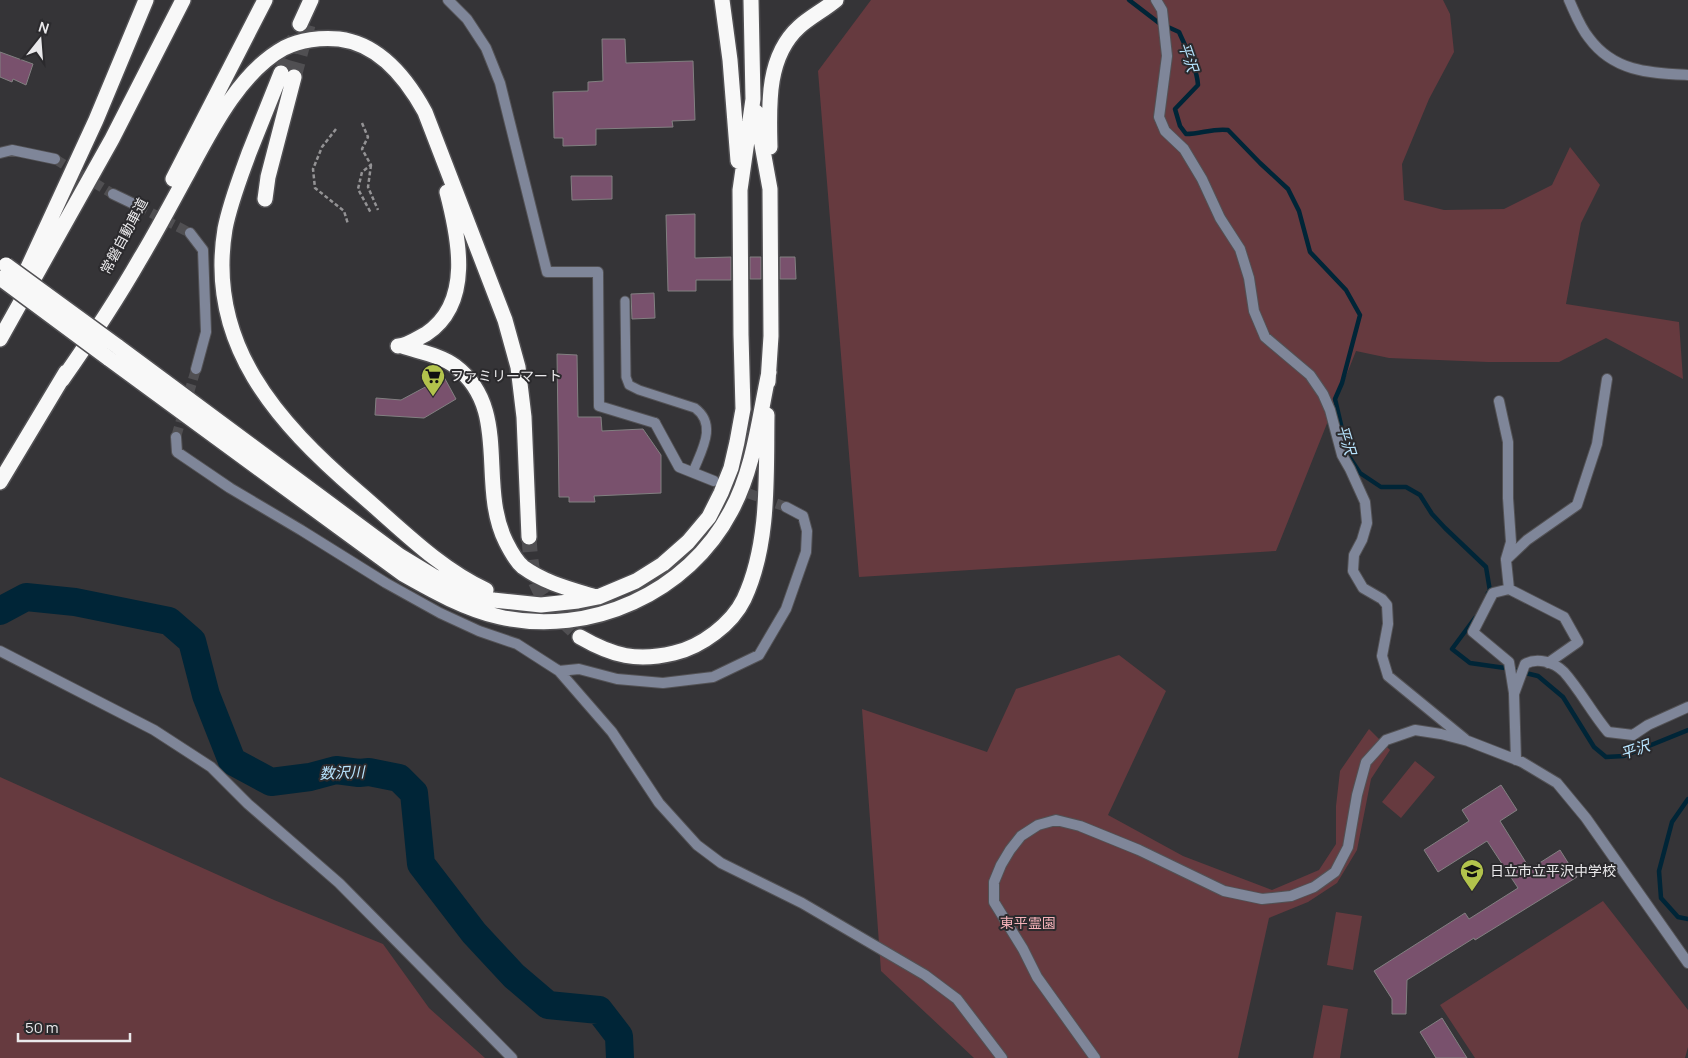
<svg xmlns="http://www.w3.org/2000/svg" width="1688" height="1058" font-family="Manrope,'Noto Sans JP',sans-serif">
<rect width="100%" height="100%" fill="#353437"/>
<path fill="#663a3f" d="M871 0H1443L1450 14 1454 52 1429 99 1402 164 1404 200 1444 210 1504 209 1552 185 1570 147 1600 185 1581 223 1566 304 1679 322 1683 379 1606 338 1559 362H1488L1389 358 1356 351 1276 551 859 577 818 71Z
M1119 655 1166 691 1108 815 1183 856 1272 890 1319 870 1336 844V806L1340 771 1369 729 1390 750 1371 779 1357 850 1337 883 1308 902 1269 918 1238 1058H974L881 971 862 709 987 752 1016 689Z
M1415 761 1435 777 1401 818 1382 802Z
M0 777 274 900 383 944 429 1008 485 1058H0Z
M1603 901 1688 1010V1047L1685 1058H1475L1440 1005Z
M1336 912 1362 916 1353 970 1327 965Z
M1323 1005 1348 1009 1340 1058H1313Z"/>
<path fill="#002537" d="M25 593 27 602 3 614 0 618V606Z"/>
<g fill="none" stroke-linecap="round" stroke-linejoin="round">
<path stroke="#002537" stroke-width="4.5" d="M1129 0 1159 23 1179 32C1186 48 1197 68 1198 85L1175 109 1180 126 1186 134C1201 134 1213 128 1228 130L1260 163 1288 189 1299 211 1310 252 1346 290 1360 315 1342 383 1335 399 1348 455 1360 473 1381 487H1406L1420 495 1432 514 1445 528 1486 567 1490 591 1488 593
M1475 618 1452 649 1470 663 1505 668 1538 676 1563 697 1594 747 1606 757 1624 756 1688 730
M1688 799 1672 822 1659 871 1661 898 1678 917 1688 919"/>
<path stroke="#002537" stroke-width="28" d="M0 611 26 597 75 602 169 621 192 641 206 695 232 761 271 782 310 777 336 770 359 773 369 772 399 778 414 793 421 864 474 933 514 976 548 1005 599 1010 619 1036 620 1058"/>
</g>
<path fill="#79516d" stroke="#828081" d="M602 39H625L626 63 693 61 695 120 672 121 673 127 596 129V145L563 146V138H554L553 92 588 91V82L603 81Z
M0 52 33 64 26 85 13 79 12 82 0 77Z
M571 176H612V199L572 200Z
M695 214V258L731 257V280H696V291H668L666 215Z
M750 257H761V279H750Z
M780 257H795L796 279H780Z
M654 293 655 318 632 319 631 294Z
M557 354 577 355 578 417H601L602 431 643 429 661 455V493L594 496 595 502H569V497H559Z
M444 377 456 399 424 418 375 415 376 398 401 400Z
M1501 785 1517 810 1500 821 1530 869 1560 850 1577 877 1475 940 1474 938 1407 980 1406 1014H1392V999L1374 971 1465 913 1469 919 1518 888 1487 841 1438 872 1424 850 1469 821 1462 810Z
M1442 1018 1467 1058H1436L1420 1032Z"/>
<g fill="none" stroke-linecap="round" stroke-linejoin="round">
<path stroke="#504f52" stroke-width="10" stroke-dasharray="10 5" stroke-linecap="butt" d="M55 159 113 194
M138 206 190 233
M176 437 196 369
M720 483 786 507"/>
<path stroke="#504f52" stroke-width="15" stroke-dasharray="15 8" stroke-linecap="butt" d="M281 73 296 35
M294 77 308 25
M529 537C530 552 531 569 536 583 545 605 564 621 580 637"/>
<g stroke="#525154" stroke-width="11">
<path id="service" d="M625 301 626 377 629 385 639 390 695 408C718 425 701 451 693 472"/>
</g>
<g stroke="#525154" stroke-width="12">
<path id="minor" d="M1156 0 1162 10 1167 56 1159 117 1165 131 1184 149 1202 179 1220 218 1240 249 1249 278 1254 311 1265 337 1310 375 1323 394 1330 410 1342 455 1350 469 1365 502 1367 523 1362 540 1354 555 1353 571 1363 588 1382 599 1387 605 1388 624 1382 656 1388 676 1465 739
M0 153 12 150 55 159
M113 194 138 206
M190 233 203 250 206 332 196 369
M1499 401 1508 442V498L1511 542 1506 559
M655 423 679 467 714 481
M176 437 177 452 230 488 301 530 386 583 440 613 479 631 517 644 559 671 612 732 659 803 697 845 721 863 802 903 925 975 957 999 1002 1058
M1509 589 1506 560 1527 540 1577 505 1597 444 1607 379
M0 651 154 730 211 767 248 804 339 883 512 1058
M559 671 579 669 617 679 663 683 713 677 759 655 786 609 806 552 807 531 803 516 786 507
M1514 693 1509 662 1473 632 1493 593 1509 589 1564 617 1578 642 1548 663
M1516 760 1514 694 1525 664C1537 657 1554 662 1564 672 1580 690 1592 713 1608 732L1633 735 1648 725 1688 707
M1095 1058 1037 977 1023 949 994 902V882L1001 865 1010 850 1021 836 1038 825 1056 820 1080 826 1139 850 1224 891 1262 899 1291 896 1314 887 1335 872 1348 847 1357 795 1366 762 1386 740 1415 730 1441 734 1468 741 1522 762 1557 783 1586 818 1688 963"/>
</g>
<g stroke="#525154" stroke-width="12">
<path id="tertiary" d="M448 0 467 19 486 48 500 83 547 272H598L599 406 655 423
M1569 0C1575 13 1580 27 1589 38 1614 72 1650 73 1688 75"/>
</g>
<g stroke="#525154" stroke-width="18">
<path id="motorway" d="M722 0 730 60 738 161
M300 24 311 0
M281 73C270 100 260 126 249 153 240 178 230 203 225 229 206 344 277 422 358 492 398 526 438 568 486 590
M756 112 770 189 771 336 768 382
M770 147C769 107 766 57 799 27 810 17 824 10 836 0
M173 179 265 0
M265 199 268 177 294 77
M18 289 96 120 146 0
M0 339 112 139 183 0
M117 346 400 556 433 576 459 589 493 600 541 605 578 601 598 597 636 581 663 564 688 542 709 517 721 493 731 468 737 442 743 409 741 335 740 190 753 99 751 0
M398 346C407 346 418 338 426 334 473 303 459 238 447 192
M402 346C420 352 440 355 455 366 512 409 477 484 506 542 510 550 516 561 523 567 545 583 570 589 596 597
M108 358 403 574C433 591 465 609 500 617 590 637 688 593 731 511 754 469 759 418 769 372
M62 380C90 340 116 301 140 259 157 231 172 202 188 173 211 130 240 72 284 48 300 40 321 37 339 39 380 44 407 79 425 112L505 320 518 367 524 417 529 537
M0 482 66 372
M580 637C613 656 637 662 674 653 701 647 732 624 744 599 770 544 766 474 767 415"/>
</g>
<path stroke="#949395" stroke-width="2.5" stroke-dasharray="4 2.5" stroke-linecap="butt" d="M362 123 368 137 362 149 371 165 362 172 358 189 371 213
M336 129 322 147 313 169 315 188 344 211 348 224
M371 165 368 187 378 210"/>
<use href="#service" stroke="#7f8699" stroke-width="9"/>
<use href="#minor" stroke="#7f8699" stroke-width="10"/>
<use href="#tertiary" stroke="#7f8699" stroke-width="10"/>
<use href="#motorway" stroke="#f8f8f8" stroke-width="15"/>
<g stroke="#525154" stroke-width="18" stroke-linecap="butt">
<path id="motorway-bridge" d="M6 265 117 346
M0 278 108 358"/>
</g>
<use href="#motorway-bridge" stroke="#f8f8f8" stroke-width="15"/>
</g>
<defs>
<g id="supermarket-pin" transform="scale(1.25)"><path d="M0 17L-7.5 6A9.5 9.5 0 1 1 7.5 6Z" fill="#b2c34c" stroke="#2b2a2d"/><path d="M-6-5.5h2.5l.6 2H6L4.5 2H-2.5L-4.4-4H-6ZM-1.5 3.2a1.3 1.3 0 1 0 .1 0ZM3 3.2a1.3 1.3 0 1 0 .1 0Z" fill="#111"/></g>
<g id="school-pin" transform="scale(1.25)"><path d="M0 17L-7.5 6A9.5 9.5 0 1 1 7.5 6Z" fill="#b2c34c" stroke="#2b2a2d"/><path d="M0-5L7-2L0 1L-7-2ZM-4 1L0 2.5L4 1V4Q0 6-4 4Z" fill="#111"/></g>
</defs>
<g fill-rule="evenodd">
<use href="#supermarket-pin" x="433" y="376"/>
<use href="#school-pin" x="1472" y="871"/>
</g>
<g text-anchor="middle" stroke-width="4" stroke-linejoin="round" paint-order="stroke">
<g font-size="14" fill="#eae9eb" stroke="#2b2a2d">
<text transform="translate(124 236) rotate(-62)" y="5">常磐自動車道</text>
</g>
<g font-size="14" fill="#eae9eb" stroke="#2b2a2d" text-anchor="start">
<text x="450" y="381">ファミリーマート</text>
<text x="1490" y="876">日立市立平沢中学校</text>
</g>
<g font-size="14" fill="#f5b2b9" stroke="#2b2a2d">
<text x="1028" y="928">東平霊園</text>
</g>
<g font-size="15" font-style="italic" fill="#b7e4fe" stroke="#2b2a2d">
<text transform="translate(1188 57) rotate(71)" y="5">平沢</text>
<text transform="translate(1346 440) rotate(73)" y="5">平沢</text>
<text transform="translate(1635 750) rotate(-19)" y="5">平沢</text>
<text transform="translate(342 773) rotate(-2)" y="5">数沢川</text>
</g>
</g>
<g transform="translate(40 40) rotate(17)" stroke="#2b2a2d" stroke-width="4" paint-order="stroke">
<path d="M0-4L9 19L0 12L-9 19Z" fill="#eae9eb"/>
<text y="-8" font-size="14" font-weight="bold" text-anchor="middle" fill="#eae9eb">N</text>
</g>
<path d="M18 1033v8h112v-8" fill="none" stroke="#eae9eb" stroke-width="2.5"/>
<text x="25" y="1033" font-size="15" fill="#eae9eb" stroke="#2b2a2d" stroke-width="4" paint-order="stroke">50 m</text>
</svg>
